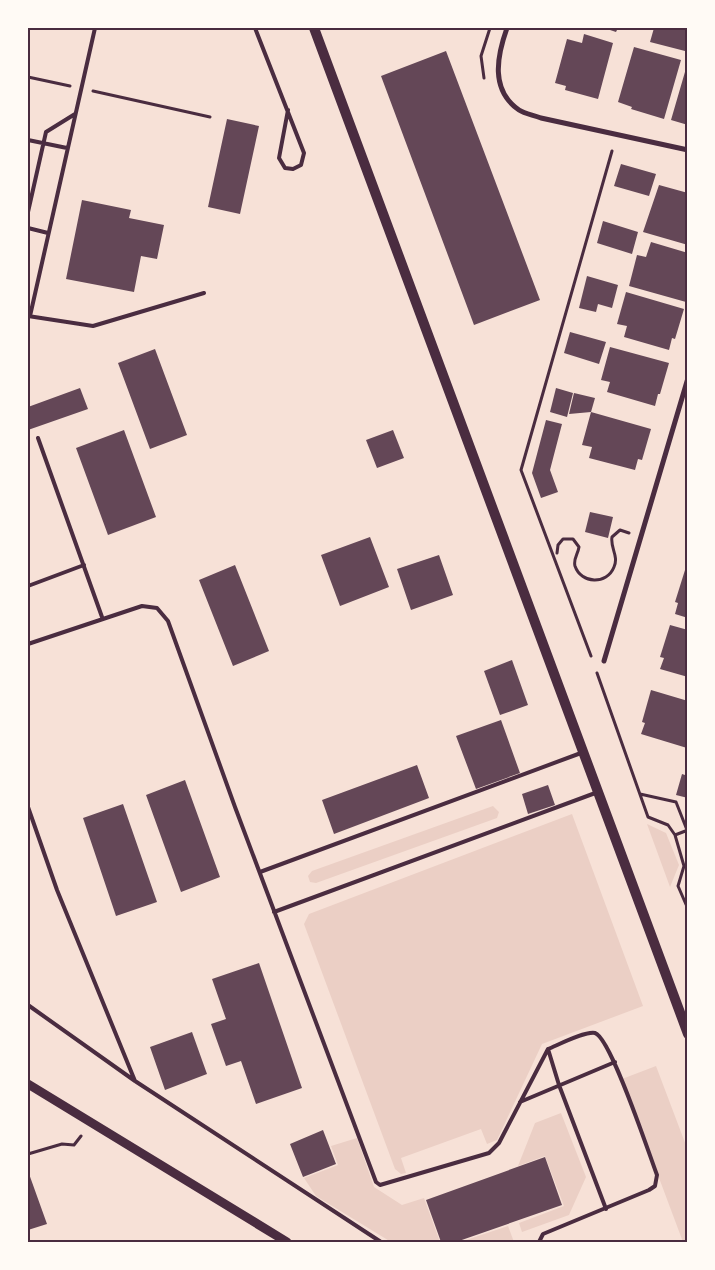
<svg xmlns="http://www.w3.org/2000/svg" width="715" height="1270" font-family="'Public Sans',sans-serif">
<rect width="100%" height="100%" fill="#f7e1d7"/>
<path fill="#ebcfc5" d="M493 806 499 812 497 818 316 883 310 882 308 876 312 871Z
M572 814 643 1006 542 1044 497 1140 487 1144 481 1129 401 1158 406 1173 401 1174 395 1169 304 924 309 914Z
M647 824 666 833 679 865 670 887Z
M656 1066 687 1148V1242H683L622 1079Z
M561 1113 586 1177 569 1215 522 1232 519 1223 564 1206 545 1156 518 1166 535 1123Z
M357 1138 374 1187 402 1205 424 1198 440 1242H391L316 1196 304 1178 338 1165 331 1146Z
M508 1226 514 1242H460Z"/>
<path fill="#644757" d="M604 28H618L616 32Z
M654 28 688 29 685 51 650 42Z
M584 34 613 43 598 99 565 90 566 86 555 83 567 39 582 43Z
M634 47 681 60 664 119 631 109 632 107 618 102Z
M446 51 540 300 474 325 381 76Z
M687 65H688V125L671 120Z
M227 119 259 126 240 214 208 207Z
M621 164 656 174 649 196 614 186Z
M659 185 688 193V245L643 232Z
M82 200 131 210 129 218 164 225 157 259 141 256 134 292 66 279Z
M603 221 638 232 632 254 597 243Z
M651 242 688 253 686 302 629 286 637 255 646 257Z
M587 276 618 285 612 308 598 304 596 312 579 308Z
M626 292 684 309 675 339 672 338 669 350 624 337 627 326 617 324Z
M570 332 606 342 599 364 564 353Z
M610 347 669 363 660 394H658L655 406 607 392 610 382 601 380Z
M155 349 187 435 150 449 118 363Z
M80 388 88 409 28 430V407Z
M556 388 573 393 567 417 550 412Z
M574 393 595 398 591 412 569 414Z
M591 412 651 429 642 460 638 459 635 470 589 458 592 447 582 445Z
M546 420 562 424 550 470 558 492 541 498 532 473Z
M124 430 156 517 108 535 76 448Z
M393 430 404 458 377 468 366 440Z
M590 512 613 517 608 538 585 532Z
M370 537 389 587 340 606 321 555Z
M439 555 453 595 411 610 397 569Z
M235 565 269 651 233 666 199 580Z
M685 570H688V618L675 614 678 603 675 602Z
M670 625 688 630V677L660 669 664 658 660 657Z
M512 660 528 705 500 715 484 671Z
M651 690 688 701 687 748 641 734 645 723 642 722Z
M501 720 520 773 476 789 456 736Z
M417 765 429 798 334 834 322 800Z
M682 774 688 776V798L676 795Z
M185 780 220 877 181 892 146 795Z
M548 785 555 805 528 814 522 794Z
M123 804 157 902 116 916 83 818Z
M259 963 302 1088 256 1104 241 1061 226 1066 211 1024 226 1019 212 979Z
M192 1032 207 1074 165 1090 150 1047Z
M323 1130 336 1164 303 1177 290 1144Z
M545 1157 562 1205 456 1242H441L426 1200Z
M28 1171 47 1224 28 1230Z"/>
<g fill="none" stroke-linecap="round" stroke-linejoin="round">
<path stroke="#4a2c40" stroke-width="3" d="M28 77 70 86
M484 78 481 56 490 28
M93 91 210 117
M557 553 558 545 563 539H573L579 547C578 554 573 559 575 566 581 584 607 585 614 567 619 556 610 548 612 537L620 530 629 533
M591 656 521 470 612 151
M597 673 648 817 668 825 675 835 684 866 678 886 688 909
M640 794 676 802 687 830
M675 835 688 830
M28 1154 62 1144 74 1145 81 1136"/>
<path stroke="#4a2c40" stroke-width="4" d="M255 28 304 153 301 165 293 169 285 168 279 158 288 110
M28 140 67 148
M28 212 46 132 75 114
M28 228 48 233
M28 316 93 326 204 293
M30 316 95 28
M38 438 102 617
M28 586 84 565
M28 644 142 606 157 608 168 621 235 807 376 1182 380 1185 489 1153 499 1143 548 1049C558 1045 585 1031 595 1033 611 1038 649 1154 657 1175L655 1186 649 1190 543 1234 539 1242
M28 807 57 890 135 1081
M260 872 581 753
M274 912 598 792
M28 1005 135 1081 381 1242
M548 1049 559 1085 606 1209
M520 1102 615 1062"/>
<path stroke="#4a2c40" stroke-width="5" d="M507 28C497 56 490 90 519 110 525 114 534 115 541 118L688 150
M604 661 688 378"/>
<path stroke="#4a2c40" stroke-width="9" d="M28 1084 287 1242"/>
<path stroke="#4a2c40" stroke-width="10" d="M314 28 688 1034"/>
</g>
<rect width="715" height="1270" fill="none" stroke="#fffaf5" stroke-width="58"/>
<rect x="29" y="29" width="657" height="1212" fill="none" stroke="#4a2c40" stroke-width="2"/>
</svg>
